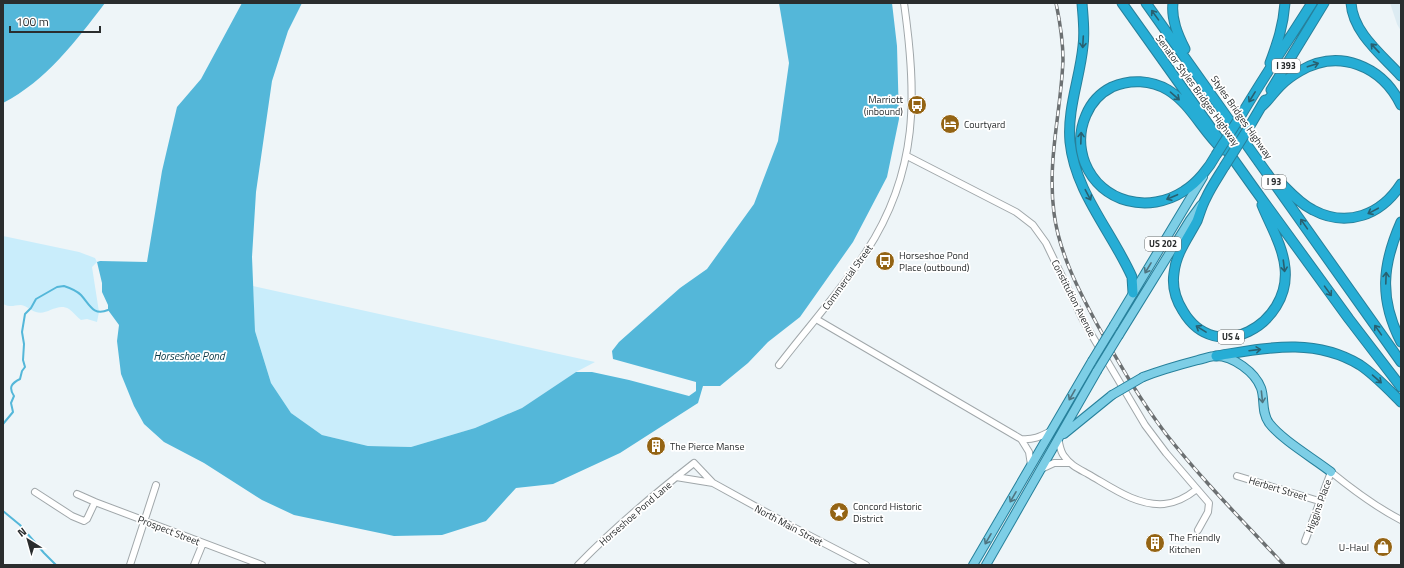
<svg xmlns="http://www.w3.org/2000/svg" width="1404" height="568" font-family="'Titillium Web',sans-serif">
<rect width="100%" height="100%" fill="#eef5f8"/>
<path fill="#dcebf2" d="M1390 3H1401V31L1397 24Z"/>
<path fill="#c9edfb" d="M3 236 79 252 95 258 97 262 92 267 99 312 97 322 87 319 81 320C77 317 73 312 69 309 57 302 47 316 36 312 30 310 27 306 21 305 13 305 12 308 3 304Z
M253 286 595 362 576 372 522 408 475 428 411 447 368 446 322 435 291 413 271 383 255 331Z"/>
<path fill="#54b7d9" d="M3 3H105C76 41 46 81 3 103Z
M242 3H302L288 31 272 81 256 192 252 257 255 331 271 383 291 413 322 435 368 446 411 447 475 428 522 408 576 372H592L629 380 689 396 696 391V382L613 359 612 351 619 342 680 288 707 269 754 204 778 141 789 63 779 3H892L897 46 899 119 887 177 853 242 800 317 768 342 748 363 720 386H703L698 403 620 453 553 484 516 488 486 521 442 535 394 536 294 515 262 500 204 463 164 442 144 424 134 406 121 374 117 341 119 325 108 310V305L102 292V283L97 262 100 261 147 262 162 171 177 107 201 79Z"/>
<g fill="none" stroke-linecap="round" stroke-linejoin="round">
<path stroke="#54b7d9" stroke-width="2" d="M3 424 13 412 11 403 14 396C8 387 12 383 20 379L22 371 25 367 23 360 24 344 22 332 25 314 31 308 36 299 57 287 64 286C70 288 76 290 81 295 90 305 93 316 108 310
M3 511 20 525 44 553 56 565"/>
<g stroke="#a0a7aa" stroke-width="8">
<path id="minor" d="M907 156 1016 212 1033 225 1046 243 1084 322 1145 425 1166 453 1209 503 1208 512 1198 530
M816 319 1021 439 1029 452 1031 465
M779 365C808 327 840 292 866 252 919 171 917 95 904 3
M1021 439C1033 440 1040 437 1051 431
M1058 439C1060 445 1060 451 1064 456 1070 465 1079 469 1088 474 1111 487 1136 506 1164 504 1177 503 1187 497 1197 489
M1041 469 1054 463H1069
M1237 476 1319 501
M676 477 713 483 793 527 866 565
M35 492 72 516 84 521 87 519 95 502
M77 494 95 502 262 565
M1305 541 1331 472C1353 490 1376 507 1401 520
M130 565 156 485
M194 565 203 543
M578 565C614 528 653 495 694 463L713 483"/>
</g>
<g stroke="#27809b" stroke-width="10">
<path id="major" d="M1114 325 1203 177
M1119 335 1190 220 1201 205
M1143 377C1161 370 1179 365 1198 360 1204 359 1210 356 1216 356 1233 356 1255 372 1261 388 1265 399 1261 412 1269 423 1282 440 1313 458 1331 472
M1064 434 1112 395
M973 565 1092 361
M986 565 1097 371"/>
</g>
<g stroke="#27809b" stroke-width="11">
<path id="highway" d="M1082 3C1083 17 1085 32 1083 46 1080 78 1067 109 1070 142 1075 192 1112 232 1132 277L1133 293
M1122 3 1256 191 1349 319 1401 387
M1146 3 1401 362
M1173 3C1171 19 1178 35 1185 49
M1351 3C1353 33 1382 55 1401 76
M1270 63C1278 41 1283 27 1285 3
M1271 90 1324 3
M1262 106C1270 99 1273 93 1280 86 1286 80 1293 75 1300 71 1339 48 1382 66 1401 105
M1240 117C1263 78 1288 41 1312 3
M1248 129 1265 100
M1216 155C1209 168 1197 183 1184 191 1149 214 1101 203 1085 163 1079 147 1079 131 1086 115 1091 103 1100 93 1112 87 1130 79 1151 80 1168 90 1191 104 1203 132 1223 150
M1224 167C1218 177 1211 187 1206 198 1202 205 1200 213 1197 221 1188 238 1176 253 1174 273 1172 286 1176 300 1183 311 1216 367 1291 324 1285 268 1283 246 1270 225 1262 205
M1278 180C1289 191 1299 203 1313 210 1347 228 1381 215 1401 184
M1401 222C1382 265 1379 299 1401 342
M1216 356C1266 348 1314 337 1360 365 1375 375 1388 389 1401 402"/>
</g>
<use href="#minor" stroke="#fff" stroke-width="6"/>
<use href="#major" stroke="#7dcee6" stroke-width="8"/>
<use href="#highway" stroke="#26add5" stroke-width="9"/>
<g stroke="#6c7072" stroke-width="3.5">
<path id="rail" d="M1056 3C1060 22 1063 41 1063 60 1061 112 1047 161 1054 213 1059 253 1079 291 1098 326 1119 363 1140 400 1166 434 1202 480 1244 522 1284 565"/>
</g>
<use href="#rail" stroke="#fff" stroke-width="2" stroke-dasharray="6" stroke-linecap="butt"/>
<g stroke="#27809b" stroke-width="10" stroke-linecap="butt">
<path id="major-bridge" d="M1092 361 1114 325
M1097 371 1119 335
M1112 395 1143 377"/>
</g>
<g stroke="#27809b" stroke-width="11" stroke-linecap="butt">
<path id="highway-bridge" d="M1216 155 1240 117
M1224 167 1248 129"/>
</g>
<use href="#major-bridge" stroke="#7dcee6" stroke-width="8"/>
<use href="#highway-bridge" stroke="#26add5" stroke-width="9"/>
</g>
<defs><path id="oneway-shaft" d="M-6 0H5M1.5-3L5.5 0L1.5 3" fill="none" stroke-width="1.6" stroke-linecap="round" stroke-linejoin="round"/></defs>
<g stroke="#286071">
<use href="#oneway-shaft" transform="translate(1155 15) rotate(-126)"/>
<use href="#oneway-shaft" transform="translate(1083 42) rotate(93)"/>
<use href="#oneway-shaft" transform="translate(1375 48) rotate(-133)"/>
<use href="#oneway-shaft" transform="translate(1313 65) rotate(-18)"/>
<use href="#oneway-shaft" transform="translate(1175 96) rotate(41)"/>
<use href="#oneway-shaft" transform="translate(1252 97) rotate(122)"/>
<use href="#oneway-shaft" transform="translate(1081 138) rotate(-88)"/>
<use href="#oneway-shaft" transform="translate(1088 195) rotate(62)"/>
<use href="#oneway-shaft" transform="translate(1172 197) rotate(157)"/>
<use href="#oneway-shaft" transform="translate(1373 211) rotate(152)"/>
<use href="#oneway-shaft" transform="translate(1304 224) rotate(-125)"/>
<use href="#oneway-shaft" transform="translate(1284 266) rotate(83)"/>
<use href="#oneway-shaft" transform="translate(1386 278) rotate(-88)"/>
<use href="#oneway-shaft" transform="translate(1328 291) rotate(54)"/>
<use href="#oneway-shaft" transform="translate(1201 329) rotate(-148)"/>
<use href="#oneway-shaft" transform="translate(1378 330) rotate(-125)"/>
<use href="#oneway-shaft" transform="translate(1255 350) rotate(-7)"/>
<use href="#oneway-shaft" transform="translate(1377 379) rotate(41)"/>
</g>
<g stroke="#4f7581">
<use href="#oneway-shaft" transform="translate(1148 268) rotate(121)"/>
<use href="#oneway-shaft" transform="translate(1072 395) rotate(120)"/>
<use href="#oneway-shaft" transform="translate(1262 397) rotate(84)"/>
<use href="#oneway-shaft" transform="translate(1013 497) rotate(120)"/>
<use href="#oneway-shaft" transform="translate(988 539) rotate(120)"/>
</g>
<defs>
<g id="bus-disc" transform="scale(1)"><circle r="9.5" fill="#946414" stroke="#fff"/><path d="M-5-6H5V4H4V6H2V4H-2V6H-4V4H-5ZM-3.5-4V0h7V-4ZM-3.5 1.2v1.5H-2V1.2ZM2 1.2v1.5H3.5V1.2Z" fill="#fff"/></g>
<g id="hotel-disc" transform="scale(1)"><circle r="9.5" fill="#946414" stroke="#fff"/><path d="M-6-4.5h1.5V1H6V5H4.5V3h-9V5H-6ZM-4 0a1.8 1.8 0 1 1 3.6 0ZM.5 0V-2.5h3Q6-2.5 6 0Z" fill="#fff"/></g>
<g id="building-disc" transform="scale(1)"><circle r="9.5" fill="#946414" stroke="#fff"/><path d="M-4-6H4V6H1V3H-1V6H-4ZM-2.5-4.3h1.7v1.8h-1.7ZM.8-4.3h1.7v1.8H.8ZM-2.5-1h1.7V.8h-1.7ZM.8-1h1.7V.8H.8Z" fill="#fff"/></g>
<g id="sight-disc" transform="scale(1)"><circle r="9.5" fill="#946414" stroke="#fff"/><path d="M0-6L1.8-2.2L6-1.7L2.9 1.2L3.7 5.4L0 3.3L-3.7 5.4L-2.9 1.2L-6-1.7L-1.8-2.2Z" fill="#fff"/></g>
<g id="shop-disc" transform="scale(1)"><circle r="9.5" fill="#946414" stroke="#fff"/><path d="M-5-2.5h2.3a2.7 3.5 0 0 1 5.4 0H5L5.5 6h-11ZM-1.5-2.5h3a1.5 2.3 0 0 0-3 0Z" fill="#fff"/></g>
</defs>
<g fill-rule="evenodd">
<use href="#bus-disc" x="917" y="105"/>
<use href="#hotel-disc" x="950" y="124"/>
<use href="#bus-disc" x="885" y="261"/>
<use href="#building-disc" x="656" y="446"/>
<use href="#sight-disc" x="839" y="512"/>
<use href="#building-disc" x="1155" y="543"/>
<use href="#shop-disc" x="1383" y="547"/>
</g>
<g text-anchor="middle" stroke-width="3.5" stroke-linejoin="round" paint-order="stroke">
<g fill="#fff" stroke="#6a6c6d" stroke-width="1">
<rect x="1272" y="59" width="28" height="14" rx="3"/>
<rect x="1262" y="175" width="24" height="14" rx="3"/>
<rect x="1145" y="237" width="36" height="14" rx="3"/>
<rect x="1218" y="330" width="26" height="14" rx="3"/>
</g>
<g font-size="9" font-weight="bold" fill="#2a2d2e">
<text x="1286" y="69">I 393</text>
<text x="1274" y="185">I 93</text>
<text x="1163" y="247">US 202</text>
<text x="1231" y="340">US 4</text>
</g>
<g font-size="10" fill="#2a2d2e" stroke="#fff">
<text transform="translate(1198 90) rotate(54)" y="4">Senator Styles Bridges Highway</text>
<text transform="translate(1242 117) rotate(55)" y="4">Styles Bridges Highway</text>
<text transform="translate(847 277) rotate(-54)" y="4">Commercial Street</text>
<text transform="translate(1074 298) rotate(63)" y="4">Constitution Avenue</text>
<text transform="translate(1278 488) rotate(17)" y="4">Herbert Street</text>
<text transform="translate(1318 506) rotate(-70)" y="4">Higgins Place</text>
<text transform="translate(635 513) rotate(-41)" y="4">Horseshoe Pond Lane</text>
<text transform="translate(789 525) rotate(28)" y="4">North Main Street</text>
<text transform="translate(169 530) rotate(21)" y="4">Prospect Street</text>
</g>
<g font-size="10" fill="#2a2d2e" stroke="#fff" text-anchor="start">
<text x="903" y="103" text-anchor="end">Marriott<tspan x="903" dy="12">(inbound)</tspan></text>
<text x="964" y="128">Courtyard</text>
<text x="899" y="259">Horseshoe Pond<tspan x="899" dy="12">Place (outbound)</tspan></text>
<text x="670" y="450">The Pierce Manse</text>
<text x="853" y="510">Concord Historic<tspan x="853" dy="12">District</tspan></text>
<text x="1169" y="541">The Friendly<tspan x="1169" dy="12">Kitchen</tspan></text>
<text x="1369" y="551" text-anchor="end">U-Haul</text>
</g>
<g font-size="11" font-style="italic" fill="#063644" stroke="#fff">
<text x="189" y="360">Horseshoe Pond</text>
</g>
</g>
<rect width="1404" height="568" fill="none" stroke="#2a2d2e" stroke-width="8"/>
<g transform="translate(28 540) rotate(323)" stroke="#ffffff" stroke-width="3" paint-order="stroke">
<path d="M0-3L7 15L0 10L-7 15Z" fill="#2a2d2e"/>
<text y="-6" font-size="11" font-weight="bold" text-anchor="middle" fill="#2a2d2e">N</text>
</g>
<path d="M10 26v6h90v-6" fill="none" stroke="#2a2d2e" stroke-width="2"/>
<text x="16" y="26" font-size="12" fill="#2a2d2e" stroke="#ffffff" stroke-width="3" paint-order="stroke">100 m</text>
</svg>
